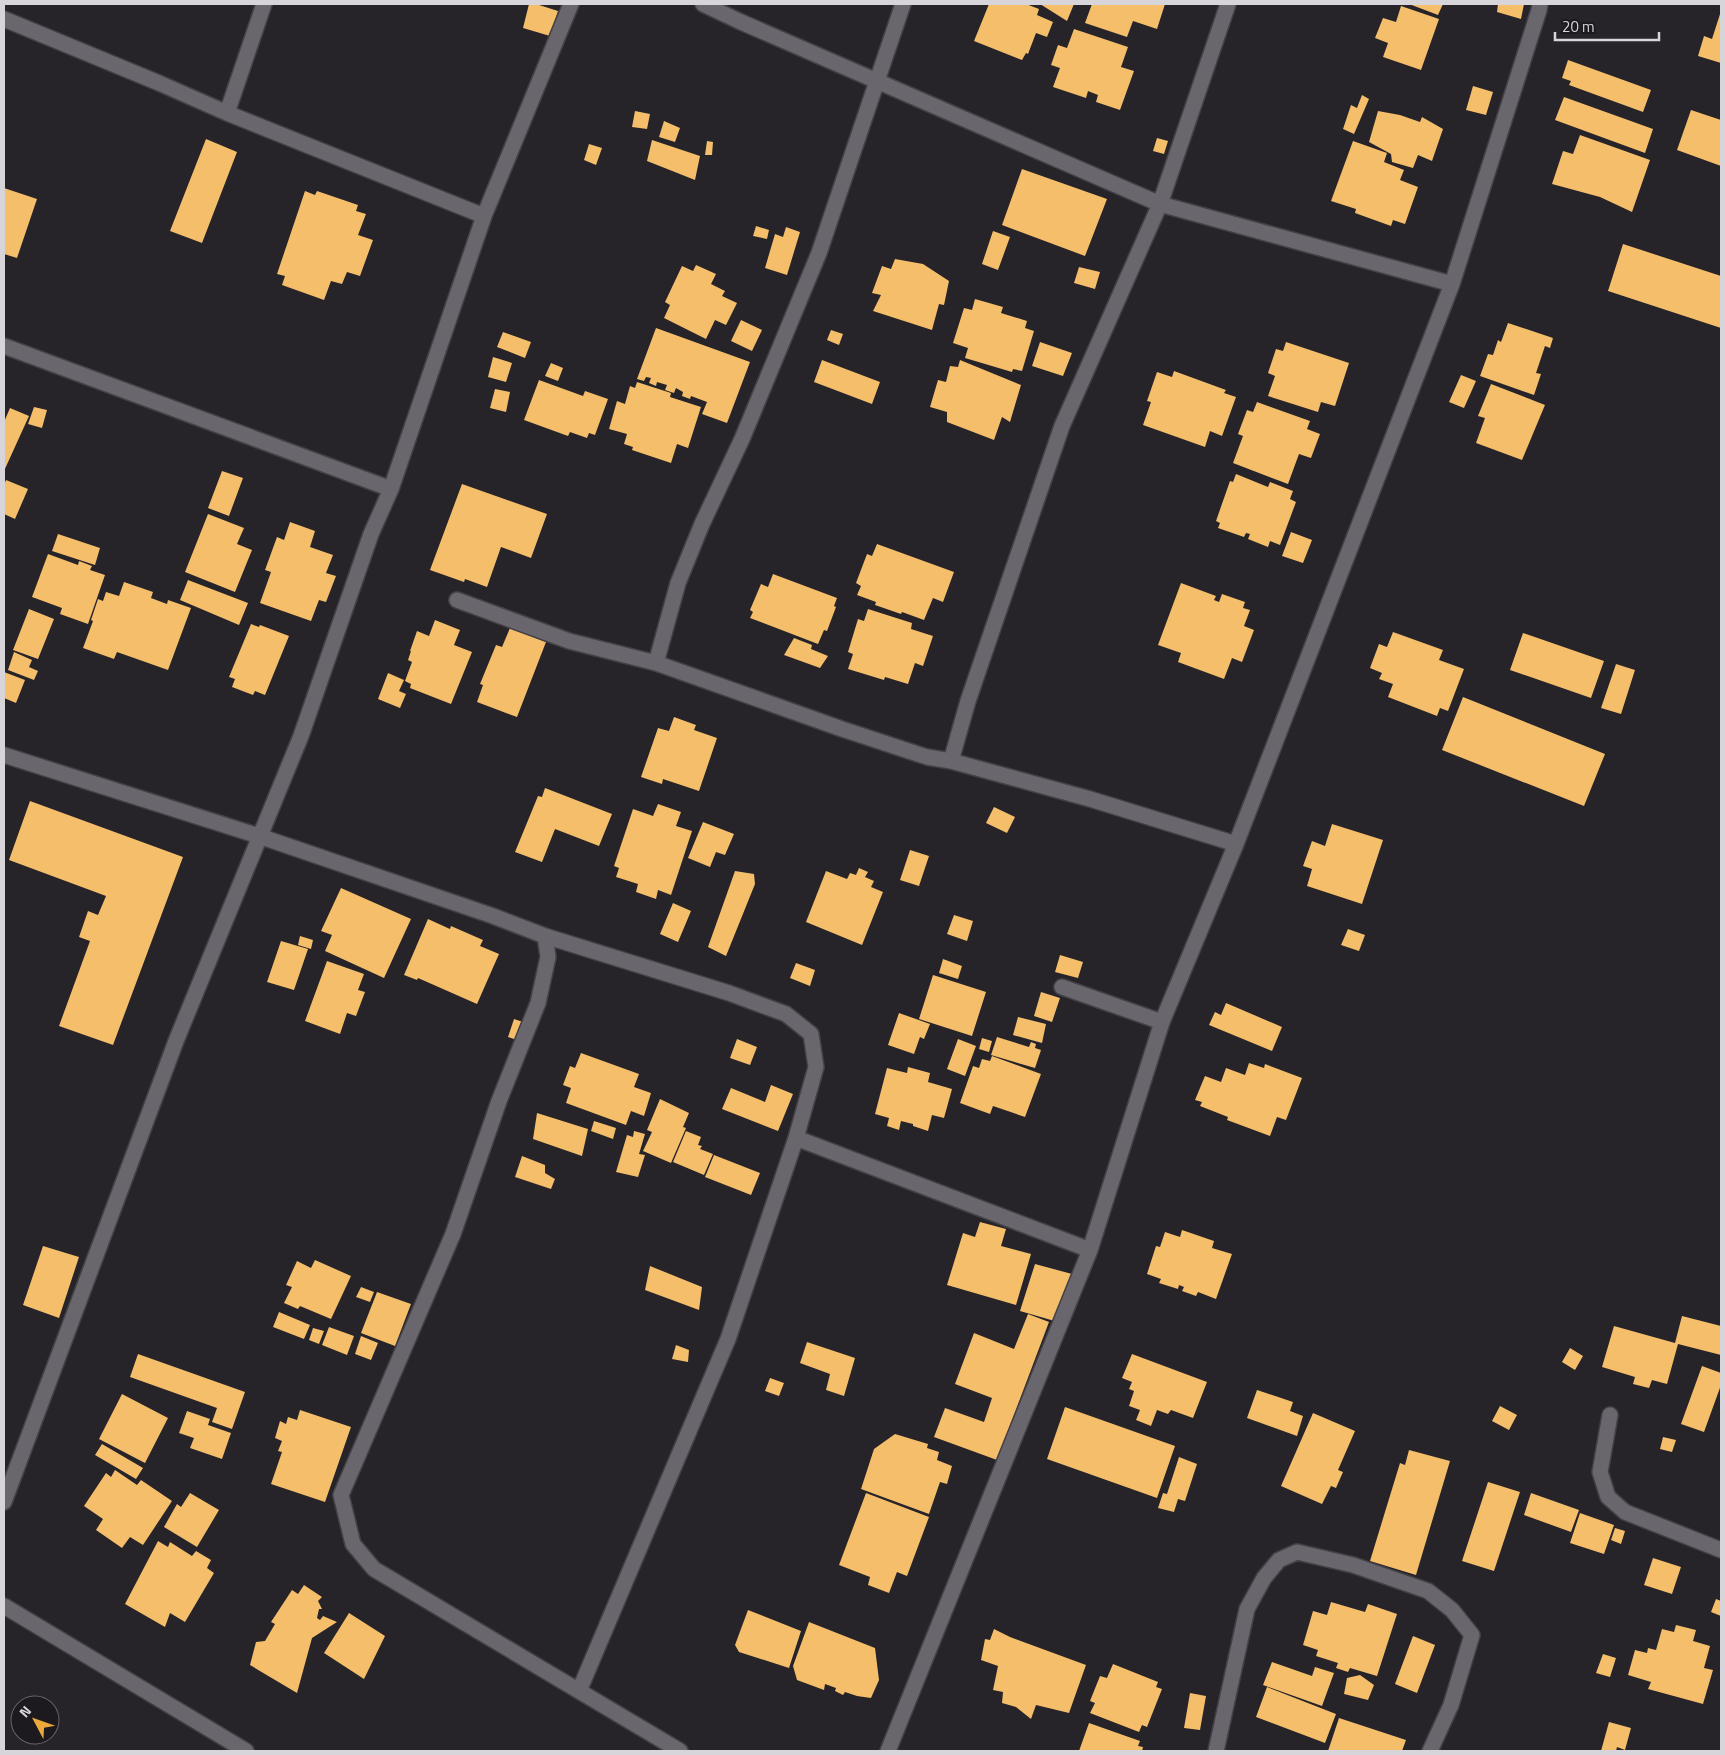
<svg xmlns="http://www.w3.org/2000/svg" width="1725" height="1755" font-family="'Titillium Web',sans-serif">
<rect width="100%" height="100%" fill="#262329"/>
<path fill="#f5be6b" d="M529 4H536L558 11 550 36 523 28Z
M989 4H1026L1039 9 1037 15 1053 22 1047 37 1036 33 1028 54 1026 53 1022 60 974 41Z
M1040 4H1074L1067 21Z
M1092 4H1165L1157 29 1133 21 1127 37 1085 23Z
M1409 4H1443L1438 15Z
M1498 4H1524L1521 19 1497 12Z
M1401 6 1439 19 1421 70 1383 57 1388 43 1375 38 1383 18 1396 22Z
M1721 11V63L1698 56 1704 36 1712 39Z
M1074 29 1128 47 1121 67 1134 71 1120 110 1096 102 1098 95 1088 91 1086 98 1053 87 1060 68 1051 65 1058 45 1067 48Z
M1568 60 1651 90 1643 112 1569 85 1571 81 1562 78Z
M1473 86 1493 92 1486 115 1466 110Z
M1362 95 1369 99 1354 134 1343 129 1351 105 1357 108Z
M1564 97 1653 129 1645 153 1555 120Z
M1691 110 1721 120V166L1677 150Z
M635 111 650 114 647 129 632 127Z
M1378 111 1400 115 1420 122 1422 117 1443 129 1432 161 1418 155 1413 168 1392 162 1391 154 1369 142Z
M664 121 680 128 675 142 659 137Z
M1580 135 1650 160 1632 212 1600 197 1552 184 1563 151 1573 154Z
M1157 138 1168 141 1164 154 1153 151Z
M206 139 237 152 202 243 170 231Z
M652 140 700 156 695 180 647 161Z
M707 141 713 142 712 155H705Z
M1353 141 1387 153 1384 162 1404 170 1400 180 1418 187 1405 224 1393 220 1391 226 1355 213 1356 209 1331 201Z
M589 144 602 148 596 165 584 160Z
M1022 169 1107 199 1085 256 1002 225Z
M4 188 37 199 17 258 4 254Z
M305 191 315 195 317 191 358 205 356 211 366 214 358 235 373 240 360 276 347 272 342 284 331 281 324 300 282 285 285 276 277 274Z
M756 226 769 230 767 239 753 236Z
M786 227 800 232 787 275 765 268 775 234 783 237Z
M993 231 1010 237 998 270 982 264Z
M1623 244 1721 276V328L1608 291Z
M895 259 923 264 949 281 944 305 939 304 932 330 873 311 881 295 872 293 882 266 891 269Z
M696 265 716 274 711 284 725 291 722 296 737 303 726 325 715 320 706 339 664 318 670 305 665 302 682 266 693 271Z
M1079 267 1100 272 1095 289 1074 283Z
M975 299 1003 307 1001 313 1027 321 1025 328 1034 331 1022 371 1013 369 1012 372 965 358 968 348 953 343 964 308 972 310Z
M741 320 762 330 752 351 731 341Z
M1508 323 1553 338 1550 348 1545 346 1536 373 1541 374 1534 395 1480 376 1488 354 1493 355 1498 340 1501 342Z
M656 328 750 362 727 423 702 414 707 402 691 396 690 399 682 396 683 392 676 388 674 393 665 390 667 385 657 382 656 386 649 383 651 378 646 377 644 381 637 379Z
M831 330 843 334 839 345 827 340Z
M503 332 531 342 525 358 497 347Z
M1040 342 1072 353 1063 376 1032 366Z
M1286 342 1349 363 1335 406 1321 402 1318 412 1268 396 1275 376 1268 373 1276 349 1283 351Z
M493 357 512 363 506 382 488 377Z
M822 360 880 382 872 404 814 382Z
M960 360 1021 385 1010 422 1002 417 994 440 947 422V412L930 407 938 380 946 382 950 366 958 367Z
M551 363 563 368 558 381 545 376Z
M1174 371 1226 390 1224 393 1236 397 1222 436 1210 431 1205 447 1143 425 1151 402 1147 401 1157 372 1172 377Z
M1461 375 1476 381 1464 408 1449 402Z
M539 380 583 396 585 391 608 399 595 435 589 433 587 438 570 432 568 436 524 420Z
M637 382 671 393 670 397 701 407 688 448 677 444 671 463 632 450 633 447 624 444 627 434 609 429 617 401 625 404 630 386 635 388Z
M1491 384 1545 405 1522 460 1476 443 1485 418 1478 416Z
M495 389 510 392 506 412 490 408Z
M1257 402 1310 421 1307 429 1320 434 1311 458 1299 454 1288 484 1233 463 1243 436 1238 434 1247 410 1253 412Z
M34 407 47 410 42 428 28 424Z
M10 408 29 416 4 471V422Z
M222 471 243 478 229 516 208 508Z
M1236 474 1268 487 1270 482 1293 491 1290 499 1296 502 1280 545 1270 541 1268 547 1248 539 1250 534 1246 533 1244 537 1218 528 1220 523 1216 521 1230 481 1233 482Z
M6 480 28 489 15 519 4 514V485Z
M462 484 547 514 531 558 501 547 487 587 465 579 464 582 430 570Z
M208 514 244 528 237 544 252 550 235 592 185 572Z
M290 522 315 531 310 547 333 555 326 573 336 576 326 602 319 600 311 621 260 603 271 572 265 570 277 537 284 540Z
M1291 532 1312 540 1303 563 1282 556Z
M58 534 100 548 95 565 52 551Z
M877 544 954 572 943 602 933 598 924 620 902 612 901 614 875 605 876 602 857 595 861 586 856 583 867 554 872 556Z
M48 554 78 565 79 561 92 566 90 570 105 575 88 624 60 614 62 608 32 597Z
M773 574 837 598 834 606 836 607 827 631 824 630 818 644 750 618 753 612 750 610 761 584 768 587Z
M188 580 248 603 239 625 180 600Z
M124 582 153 592 151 598 167 604 168 600 191 608 168 670 117 652 114 659 83 648 93 621 91 620 98 599 103 601 106 592 119 596Z
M1181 583 1216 596 1214 600 1219 602 1222 594 1245 602 1243 608 1250 610 1244 626 1254 630 1242 662 1232 658 1224 679 1178 662 1181 653 1158 645Z
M29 609 54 619 38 659 13 650Z
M868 609 912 623 911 629 933 636 923 666 915 663 908 684 885 677 884 680 848 669 853 654 848 652 858 619 864 621Z
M435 620 460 630 454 645 472 652 451 704 410 688 411 684 405 681 412 662 408 660 411 651H410L417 631 429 636Z
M251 624 259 627 260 625 289 636 265 695 255 691 253 695 232 687 235 679 229 677Z
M510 628 546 642 517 717 477 702 483 685 480 684 496 645 502 647Z
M1393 632 1443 650 1439 660 1464 669 1448 711 1440 708 1437 716 1388 697 1393 684 1379 679 1382 673 1370 668 1379 644 1387 647Z
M1523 633 1604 661 1591 698 1510 670Z
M794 638 812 645 811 649 828 656 820 668 784 655Z
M14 652 32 660 29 667 38 671 34 680 8 670Z
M1616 664 1635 670 1621 714 1601 708Z
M4 672 25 680 16 703 4 698Z
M388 673 404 680 399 691 406 694 400 708 378 699Z
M1463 697 1605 754 1584 806 1442 750Z
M674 717 696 725 694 730 717 738 699 791 663 779 662 784 641 777 658 728 669 731Z
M545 788 612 814 599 846 555 829 542 862 515 852 538 796 542 797Z
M30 801 183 857 113 1045 59 1026 90 941 79 937 88 911 98 915 106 896 9 860Z
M658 804 681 812 676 826 692 831 671 895 658 890 656 899 636 892 638 884 616 877 619 868 614 866 633 809 653 816Z
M994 807 1015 817 1007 833 986 823Z
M703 822 734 834 725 855 716 852 710 867 688 858Z
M1332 824 1383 840 1362 904 1307 886 1312 869 1303 866 1312 841 1325 846Z
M910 850 929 856 919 886 900 880Z
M859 868 868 872 865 877 874 881 871 887 883 892 862 945 806 922 826 871 847 879 850 873 856 875Z
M735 871 754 874 755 884 726 956 708 947Z
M341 888 411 919 384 978 325 951 332 935 321 931Z
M673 903 691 911 678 942 660 934Z
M954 915 973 921 967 941 947 934Z
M428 919 450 929 451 926 483 940 480 946 499 954 477 1004 418 978 417 980 404 975Z
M1348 929 1365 935 1359 951 1341 945Z
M300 936 313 940 311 949 298 945Z
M281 941 308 949 294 990 267 982Z
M1060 955 1083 962 1078 978 1055 972Z
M943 959 962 966 958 979 939 973Z
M327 961 364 974 358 990 365 992 356 1016 347 1013 340 1034 305 1021Z
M796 963 815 970 810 986 790 978Z
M933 975 986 992 972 1036 919 1019Z
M1041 992 1060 998 1052 1022 1034 1016Z
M1226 1003 1282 1027 1272 1051 1209 1025 1215 1012 1221 1015Z
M899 1013 930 1024 924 1039 920 1037 914 1054 888 1045Z
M1018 1017 1046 1024 1042 1043 1013 1035Z
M514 1019 523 1022 517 1040 508 1037Z
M997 1037 1029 1047 1031 1042 1036 1044 1035 1048 1041 1050 1035 1068 991 1055Z
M982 1038 992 1041 989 1052 979 1049Z
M737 1039 757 1047 750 1065 730 1058Z
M958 1039 976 1046 965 1076 947 1069Z
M581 1053 639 1074 634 1087 651 1093 644 1116 631 1111 626 1125 566 1103 571 1088 563 1085 570 1066 575 1068Z
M992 1056 1041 1074 1025 1117 993 1106 990 1114 960 1103 973 1066 979 1068 982 1059 990 1061Z
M1249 1063 1264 1068 1265 1064 1302 1078 1286 1120 1277 1117 1270 1136 1227 1120 1228 1117 1200 1106 1202 1102 1195 1100 1205 1076 1221 1082 1226 1068 1245 1075Z
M908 1067 930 1073 928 1082 952 1089 944 1118 932 1115 928 1131 913 1126V1124L901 1121 899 1130 887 1126 889 1118 875 1114 887 1068 907 1073Z
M771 1085 793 1094 778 1131 722 1109 731 1088 765 1102Z
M660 1099 689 1113 683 1127 686 1128 671 1163 643 1151 652 1132 647 1130Z
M537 1113 588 1129 582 1156 533 1139Z
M594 1121 616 1128 613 1139 591 1131Z
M634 1131 645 1134 639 1154 645 1155 638 1177 616 1172 627 1135 633 1137Z
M686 1131 701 1137 698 1145 702 1146 700 1149 713 1154 704 1175 673 1162Z
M714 1155 760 1173 751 1195 705 1177Z
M522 1156 545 1165V1173L555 1179 551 1189 515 1177Z
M980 1222 1006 1229 1001 1246 1031 1254 1016 1305 947 1285 963 1233 975 1237Z
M1182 1230 1214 1241 1212 1248 1232 1254 1216 1299 1198 1292 1196 1296 1182 1291 1184 1287 1179 1285 1178 1289 1159 1283 1161 1279 1147 1274 1156 1246 1160 1247 1165 1232 1180 1237Z
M43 1246 79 1257 59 1318 23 1305Z
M315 1260 351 1276 331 1319 300 1306 298 1309 284 1303 292 1287 286 1285 297 1261 311 1268Z
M1035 1264 1072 1274 1058 1322 1020 1311Z
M650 1266 702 1287 699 1310 645 1290Z
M361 1287 374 1292 370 1302 356 1297Z
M377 1292 411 1304 395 1346 361 1333Z
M279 1312 310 1325 304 1339 273 1327Z
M1028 1314 1049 1322 997 1460 934 1437 945 1408 984 1422 992 1398 955 1384 974 1333 1014 1349Z
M1682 1316 1721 1326V1355L1678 1344 1667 1384 1652 1380 1649 1388 1633 1384 1635 1377 1602 1367 1614 1326 1675 1343Z
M329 1327 354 1336 347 1355 322 1345Z
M313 1328 324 1331 319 1344 309 1340Z
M361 1336 378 1343 371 1360 355 1354Z
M807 1342 855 1358 844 1396 826 1390 830 1374 800 1363Z
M676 1345 689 1350 688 1362 672 1359Z
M1570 1348 1583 1356 1575 1370 1562 1362Z
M138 1354 245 1392 232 1429 212 1422 217 1408 130 1377Z
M1132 1354 1207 1382 1193 1418 1171 1410 1168 1414 1157 1410 1151 1426 1136 1420 1140 1410 1129 1406 1134 1391 1129 1389 1132 1382 1122 1378Z
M1702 1366 1721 1373V1385L1704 1432 1681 1424Z
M770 1378 784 1383 779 1396 765 1391Z
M1257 1390 1293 1402 1290 1411 1303 1416 1297 1436 1247 1418Z
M122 1394 168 1418 145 1463 99 1439Z
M1500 1406 1517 1415 1509 1430 1492 1421Z
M1065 1407 1175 1446 1157 1498 1047 1459Z
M300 1410 351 1427 325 1502 271 1484 282 1452 278 1451 282 1441 275 1438 280 1421 286 1424 288 1417 297 1420Z
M187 1411 210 1419 208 1425 231 1433 222 1459 190 1448 194 1438 179 1433Z
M1313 1413 1355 1431 1338 1470 1343 1472 1336 1488 1331 1486 1322 1504 1281 1486Z
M895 1434 928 1444 927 1448 939 1452 937 1460 952 1466 947 1484 940 1482 929 1514 861 1489 874 1449Z
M1663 1437 1676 1440 1672 1452 1660 1449Z
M102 1444 143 1468 136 1479 95 1455Z
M1409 1450 1450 1461 1416 1575 1370 1561 1400 1463 1405 1465Z
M1179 1457 1197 1464 1185 1501 1178 1499 1174 1512 1158 1508 1163 1493 1167 1494Z
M115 1470 137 1485 141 1480 172 1501 143 1545 130 1537 122 1548 96 1530 103 1519 84 1506 106 1473 111 1477Z
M1488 1482 1520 1492 1494 1571 1462 1561Z
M190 1493 219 1510 197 1547 164 1527 177 1504 181 1507Z
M866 1493 929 1517 907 1576 897 1572 889 1593 868 1585 870 1577 839 1565Z
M1531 1493 1579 1510 1571 1532 1524 1515Z
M1580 1513 1614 1525 1604 1554 1570 1543Z
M1615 1528 1625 1531 1621 1544 1611 1540Z
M158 1541 168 1547 170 1542 192 1556 196 1551 211 1560 207 1568 214 1573 185 1622 170 1613 165 1627 125 1604Z
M1653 1558 1681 1567 1672 1594 1644 1585Z
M304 1585 322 1597 318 1601 322 1609H319L317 1618 320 1620 323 1616 337 1622 312 1638 297 1693 250 1665 256 1642 265 1641 275 1624 271 1622 292 1590 298 1594Z
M1716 1599 1721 1601V1616L1711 1612Z
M1331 1602 1365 1612 1368 1604 1397 1614 1377 1676 1350 1668 1348 1672 1336 1668 1338 1663 1316 1656 1318 1650 1303 1645 1313 1611 1327 1615Z
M748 1610 801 1631 789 1668 739 1652 735 1645Z
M349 1613 385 1636 364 1679 324 1653Z
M809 1622 875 1648 879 1680 871 1698 857 1696 845 1692 843 1695 835 1691 836 1688 825 1684 824 1690 797 1680 793 1666Z
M1676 1625 1696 1630 1693 1641 1710 1646 1704 1668 1713 1670 1703 1704 1648 1689 1651 1682 1628 1675 1635 1650 1647 1653 1648 1648 1656 1650 1662 1629 1674 1632Z
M994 1629 1010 1637 1086 1665 1069 1713 1036 1705 1031 1719 1016 1707 1002 1703 1003 1692 993 1690 998 1666 981 1660 985 1639 990 1640Z
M1413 1636 1435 1645 1417 1693 1395 1684Z
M1603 1654 1616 1658 1610 1677 1596 1673Z
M1272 1662 1312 1676 1315 1667 1334 1673 1322 1706 1263 1685Z
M1113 1664 1158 1682 1156 1687 1162 1689 1147 1727 1142 1725 1139 1732 1090 1713 1095 1703 1090 1701 1100 1676 1107 1678Z
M1360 1675 1374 1685 1368 1700 1344 1694 1347 1678Z
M1267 1687 1336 1714 1325 1743 1256 1717Z
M1190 1693 1206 1696 1200 1730 1184 1728Z
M1339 1718 1406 1740 1402 1751H1328Z
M1609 1722 1631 1728 1625 1750 1617 1747 1616 1751H1601Z
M1089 1723 1140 1741 1138 1746 1143 1747 1142 1751H1079Z"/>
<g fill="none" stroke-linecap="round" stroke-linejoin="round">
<g stroke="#434046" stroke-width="18">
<path id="minor" d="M703 4 741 22 1160 204 1062 426 968 701 951 761
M1228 4 1160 204 1452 284
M4 19 159 83 227 113 484 216
M227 113 264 4
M4 346 391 489
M457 600 569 641 656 663 678 583 702 524 742 439 819 253 903 4
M656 663 842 729 927 757 951 761 1090 799 1236 844
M4 755 259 836 493 916 545 936 548 957 538 1003 499 1101 453 1234 341 1495 353 1544 374 1569 680 1751
M545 936 729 993 786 1014 811 1034 816 1067 796 1138 728 1339 579 1691
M1062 987 1162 1022
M796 1138 1090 1250
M1610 1415 1600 1472 1608 1497 1625 1512 1721 1550
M4 1502 176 1041 301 736 371 534 391 489 484 216 571 4
M4 1606 246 1751
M888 1751 1090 1250 1162 1022 1236 844 1452 284 1539 10 1540 4
M1216 1751 1247 1609 1264 1578 1279 1560 1297 1552 1353 1565 1428 1591 1452 1610 1472 1635 1451 1705 1430 1751"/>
</g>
<use href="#minor" stroke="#6a666d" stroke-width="15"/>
</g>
<rect width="1725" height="1755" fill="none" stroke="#d7d5d9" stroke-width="10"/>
<g transform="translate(35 1720) rotate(311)"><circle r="24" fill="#1d1a1f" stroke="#676569"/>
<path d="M0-4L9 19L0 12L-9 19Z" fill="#eca93a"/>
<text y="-8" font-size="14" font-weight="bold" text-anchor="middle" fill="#d7d5d9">N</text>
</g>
<path d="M1555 32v8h104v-8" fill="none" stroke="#d7d5d9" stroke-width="2.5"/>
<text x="1562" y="32" font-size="15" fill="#d7d5d9" stroke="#1d1a1f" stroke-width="4" paint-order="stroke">20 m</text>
</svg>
